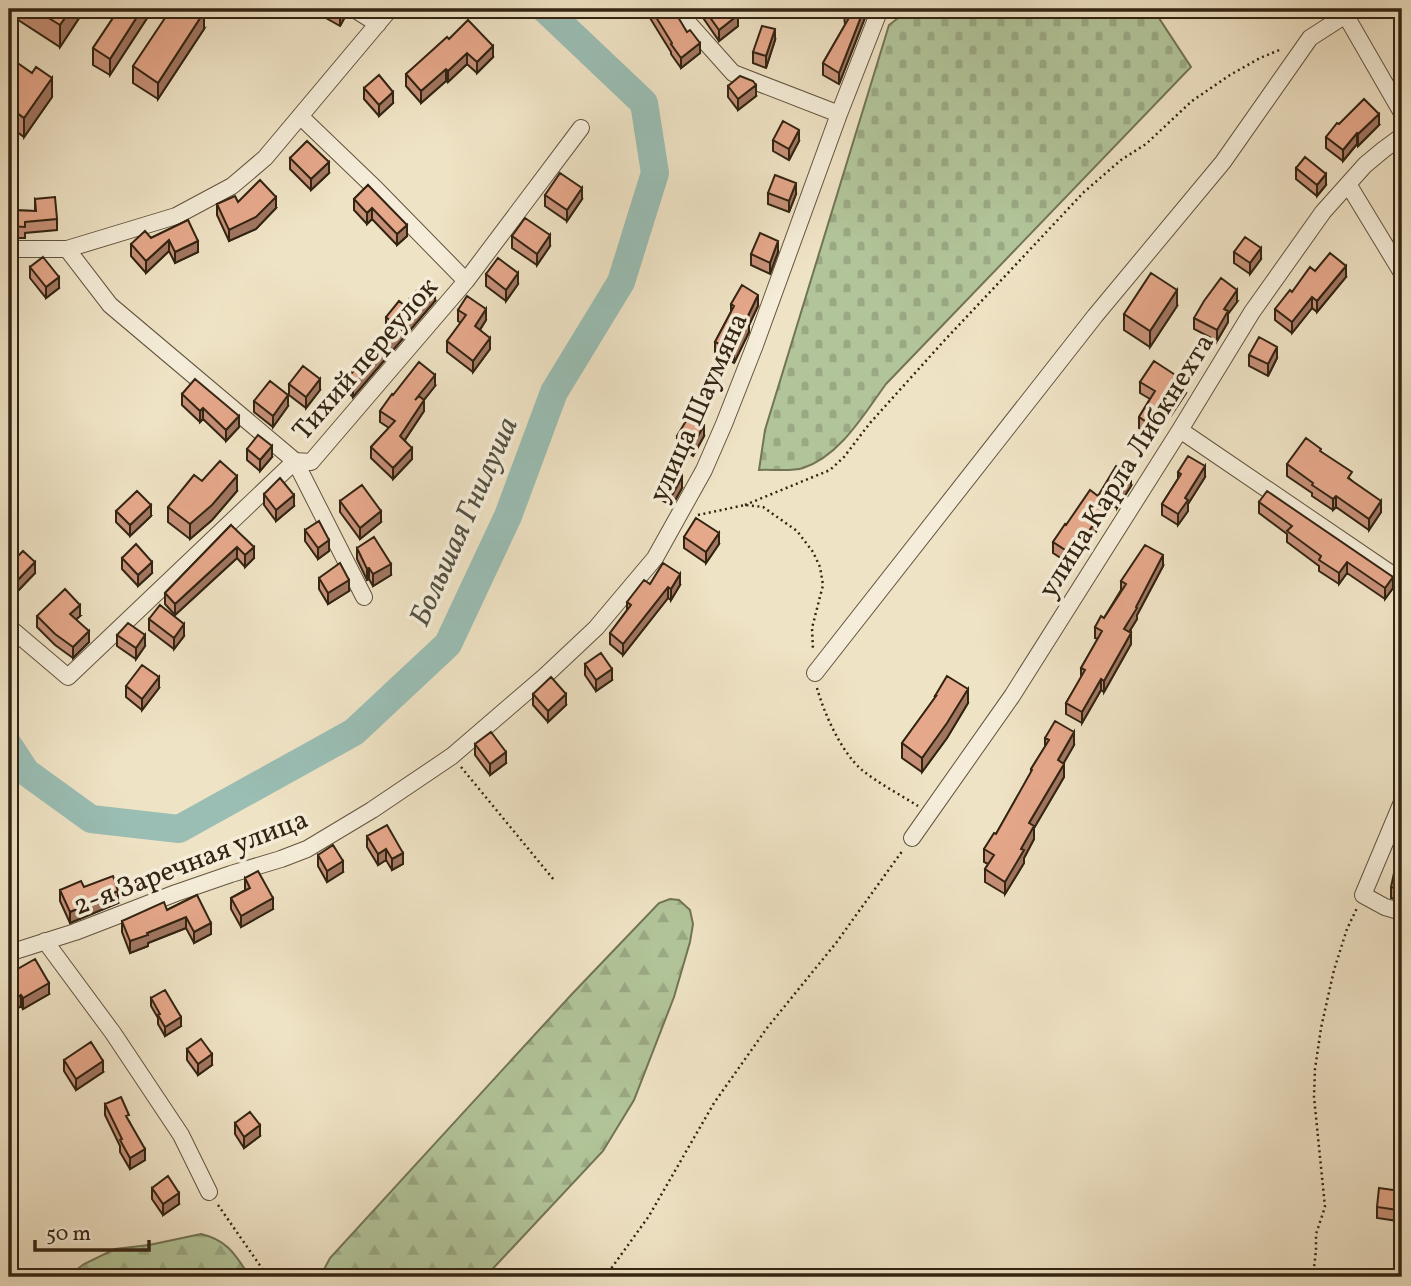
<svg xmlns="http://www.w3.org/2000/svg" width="1411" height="1286" font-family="Vollkorn,serif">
<defs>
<pattern id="forest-firs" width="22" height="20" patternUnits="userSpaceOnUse" patternTransform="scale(1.75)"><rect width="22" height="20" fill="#b2c59a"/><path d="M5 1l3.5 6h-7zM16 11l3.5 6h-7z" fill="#9aa984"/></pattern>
<pattern id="cemetery-stones" width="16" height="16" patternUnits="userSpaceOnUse" patternTransform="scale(1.75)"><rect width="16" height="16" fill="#b2c59a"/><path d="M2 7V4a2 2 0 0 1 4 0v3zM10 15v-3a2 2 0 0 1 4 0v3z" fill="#9aa984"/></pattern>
</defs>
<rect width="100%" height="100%" fill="#efe3c5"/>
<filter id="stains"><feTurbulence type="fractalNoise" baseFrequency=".00286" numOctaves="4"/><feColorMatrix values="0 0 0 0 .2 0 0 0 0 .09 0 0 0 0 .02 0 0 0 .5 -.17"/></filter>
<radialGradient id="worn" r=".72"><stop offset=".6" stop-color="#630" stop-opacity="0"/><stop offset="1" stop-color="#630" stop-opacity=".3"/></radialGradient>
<path fill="url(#forest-firs)" stroke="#727456" stroke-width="2" d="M670 899 679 900 690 910 693 924 690 942 674 997 634 1100 603 1151 485 1277H320L330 1258 572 994 659 903Z
M201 1234C228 1240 236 1256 250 1277H67L84 1264 115 1249 149 1245Z"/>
<path fill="url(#cemetery-stones)" stroke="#727456" stroke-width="2" d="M910 9H1153L1191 67 886 384C864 414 840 456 803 468 791 472 771 469 759 470L765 430 889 25Z"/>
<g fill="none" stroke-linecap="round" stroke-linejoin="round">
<path stroke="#9abeb4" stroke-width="28" d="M9 746 26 772 91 819 179 829 354 732 448 644 508 516 554 392 621 282 655 173 644 103 545 9"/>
<g stroke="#62543f" stroke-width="18">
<path id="minor" d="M354 9 378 24
M676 9 733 73 839 114
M1342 9 1402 113
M300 116 376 189 466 281
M1348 184 1402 273
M9 249H67L176 216 232 186 265 158 390 9
M67 249 110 305 295 461 364 597
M1180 430 1402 581
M9 627 68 677 295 461 311 462 466 281 581 128
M815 673 1095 316 1223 162 1310 38 1355 9
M1402 802 1363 895 1385 907 1402 912
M912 838 1012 696 1180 430 1252 312 1323 212 1365 165 1383 150 1402 136
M45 941 113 1033 181 1135 209 1192
M9 953 75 932 176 893 231 874 281 859 307 849 372 810 452 756 545 676 596 628 655 558 704 470 724 424 755 345 839 114 880 9"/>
</g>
<path stroke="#332412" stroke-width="2.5" stroke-dasharray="2 3.5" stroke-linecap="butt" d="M745 505 830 470 844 457 870 423 943 342 1084 192 1121 160 1146 144 1192 101 1230 75 1260 58 1282 49
M698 515 745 505 763 507 797 531 813 552 820 567 823 585 812 628 813 650
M817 688C824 713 841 752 862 770 878 783 899 794 918 806
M461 767 554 880
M218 1205 268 1277
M605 1277 649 1216 714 1103 767 1028 836 943 903 850
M1313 1277 1316 1250V1234L1325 1207 1314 1097 1315 1069 1321 1028 1334 970 1347 929 1357 908"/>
<use href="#minor" stroke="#f5edd9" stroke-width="16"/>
</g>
<path fill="#c69078" stroke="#332412" stroke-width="2" d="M9 9H85L60 47 9 14Z
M119 9H153L110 75 93 65V48Z
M310 9H346V15L340 26Z
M647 9H671L700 53 681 68 671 54V52L650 18V13Z
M697 9H734L738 26 719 41Z
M866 9V15L839 84 823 75V63L845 25 844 14Z
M204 29 158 99 133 83V66Z
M449 39 493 57 477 73 467 64 448 82 446 81 421 103 406 86V74Z
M775 40 766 68 753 63V52Z
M9 57 52 97 24 137 9 126Z
M728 86 756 96 738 110 728 97Z
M364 88 393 103 379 116 364 99Z
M1339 124 1379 125 1358 146 1357 144 1343 161 1326 148V137Z
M773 140 799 141 789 160 773 151Z
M290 158 329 173 311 190 290 169Z
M1296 168 1326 185 1317 196 1296 179Z
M368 185 407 236 397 245 372 219 367 224 354 210V199Z
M768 193 796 194 789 212 768 204Z
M545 195 582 199 567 221 545 206Z
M35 199 57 219V230L25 233V238H9V210L35 211Z
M238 202 276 208 256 229 229 241 217 215V204Z
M188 220 198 252 175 263 169 251 146 273 131 256V244L151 238Z
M512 236 550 246 537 265 512 248Z
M778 252 770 274 751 265V254Z
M1234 252 1261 259 1250 274 1234 263Z
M30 267 59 288 46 298 30 278Z
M1315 271 1346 277 1317 312 1312 308 1292 333 1275 320V309Z
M486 274 518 284 506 301 486 286Z
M435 301 353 397 346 390V379L368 355V350L386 329V317L404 305Z
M1237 302 1228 314V322L1217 341 1194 329V318Z
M731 304 758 306 749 325V332L734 363 715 353V342L731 312Z
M1177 306 1150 347 1124 330V314Z
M458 310 486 320 480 330 490 349 473 372 447 352V341L461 323 458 321Z
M1249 355 1277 358 1268 376 1249 366Z
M1140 382 1186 393 1172 414 1170 412 1154 438 1139 428V417L1150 399 1140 393Z
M289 384 320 390 306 408 289 395Z
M435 386 424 400V411L405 440 412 459 393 479 371 458V447L389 428 380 422V411L393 395Z
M182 394 239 427 226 441 203 419 200 422 182 405Z
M254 401 288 406 273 427 254 412Z
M677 436H704L693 456 677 447Z
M247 449 272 457 260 471 247 460Z
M1321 452 1352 481 1381 512 1369 530 1336 507 1333 510 1312 496V493L1287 476V464Z
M1178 472 1205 477 1188 504V511L1178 525 1162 515V504L1178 479Z
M202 481 237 491 212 520 190 539 168 522V507Z
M1131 486 1117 508 1113 506 1073 566 1053 553V542L1066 525 1098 496Z
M658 487 682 488 672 506 658 498Z
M264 494 294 506 276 521 264 505Z
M340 501 381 522 360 539 340 512Z
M1259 502 1393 588 1385 599 1347 573 1339 584 1319 571V566L1287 542V534L1259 513Z
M116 511 151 516 130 536 116 522Z
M231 525 254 558 245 567 237 558 175 615 165 604V593Z
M305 530 329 551 318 559 305 541Z
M684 537 719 544 706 563 684 548Z
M357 548 391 575 373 586 369 579 367 580 357 559Z
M9 551 35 573 12 597 9 594Z
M122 558 152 573 138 586 122 569Z
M1163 566 1137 615V619L1129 632 1131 644 1104 692 1101 690 1082 723 1066 714V703L1081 678V668L1098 639 1095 638V627L1104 618 1121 590V581Z
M319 578 349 591 328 604 319 589Z
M650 584 680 585 671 600 668 598 623 655 610 644V633L627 610V602Z
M37 616H80L76 619 89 642 73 658 55 645 37 627Z
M149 619 184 636 174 649 149 630Z
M117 635 145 646 136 659 117 646Z
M585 664 612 680 596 691 585 675Z
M126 686 159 688 142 710 126 697Z
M533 694 566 705 548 722 533 705Z
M935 696 968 703 947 738 922 772 902 758V743L935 698Z
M1045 738 1074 745 1063 764 1064 777 1034 828V839L1024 858V863L1005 894 985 882V869L988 864 984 862V849L996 834 1031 773V769L1045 747Z
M475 744 506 763 490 775 475 755Z
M367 836 403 853V864L392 870 386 860 378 865 367 847Z
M318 855 343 872 327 882 318 866Z
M1402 874V901L1391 898V887Z
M245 878 273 909 241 927 231 909V898L245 890Z
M84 887 118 903 70 923 60 901V890Z
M197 895 211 934 194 943 186 928 148 943V946L130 953 122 932V921L167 910Z
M9 974 49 994 23 1009 21 1006 9 1014Z
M151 998 181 1026 165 1036 158 1024V1018L151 1006Z
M187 1049 212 1065 198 1075 187 1060Z
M64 1060 103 1072 76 1090 64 1071Z
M105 1104 129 1121 145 1160 130 1169 120 1152V1146L105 1115Z
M235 1123 260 1136 244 1148 235 1134Z
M152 1188 179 1204 163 1215 152 1199Z
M1401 1202 1398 1221 1377 1218V1207Z"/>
<path fill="#a17661" stroke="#332412" stroke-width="2" d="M71 9H85L60 47V25Z
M142 9H153L110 75V59Z
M343 9H346V15L340 26V15Z
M864 9H866V15L839 84V73Z
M204 12V29L158 99V83Z
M738 15V26L719 41V30Z
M775 29V40L766 68V56Z
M700 43V53L681 68V58Z
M493 46V57L477 73V62Z
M467 53V64L448 82V71Z
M446 69V81L421 103V91Z
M52 78V97L24 137V118Z
M756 85V96L738 110V99Z
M393 92V103L379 116V105Z
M1379 114V125L1358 146V134Z
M799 130V141L789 160V149Z
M1357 133V144L1343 161V150Z
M329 162V173L311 190V179Z
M1326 174V185L1317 196V185Z
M796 183V194L789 212V201Z
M582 188V199L567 221V210Z
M276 197V208L256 229 229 241V230Z
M372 208V219L367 224V213Z
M407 225V236L397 245V234Z
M550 235V246L537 265V254Z
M169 240V251L146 273V261Z
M198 241V252L175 263V252Z
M778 241V252L770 274V263Z
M1261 248V259L1250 274V263Z
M1346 266V277L1317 312V301Z
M518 273V284L506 301V290Z
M59 277V288L46 298V287Z
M435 290V301L353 397V386Z
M1177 290V306L1150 347V331Z
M1237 290V302L1228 314V322L1217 341V330L1224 309Z
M758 295V306L749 325V332L734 363V351L746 320Z
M1312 297V308L1292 333V322Z
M486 309V320L475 337V326Z
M490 338V349L473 372V361Z
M1277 347V358L1268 376V364Z
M435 375V386L415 411V400Z
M320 379V390L306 408V397Z
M1186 382V393L1172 414V403Z
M288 395V406L273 427V416Z
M424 400V411L400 447V436Z
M1170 401V412L1154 438V427Z
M203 408V419L200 422V411Z
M239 416V427L226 441V430Z
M704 425V436L693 456V445Z
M272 446V457L260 471V460Z
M412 448V459L393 479V468Z
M1205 466V477L1188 504V511L1178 525V514L1185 498Z
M1131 475V486L1117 508V497Z
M237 476V491L212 520 190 539V524Z
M682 477V488L672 506V495Z
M294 495V506L276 521V510Z
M1113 495V506L1073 566V555Z
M1336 496V507L1333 510V499Z
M1381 501V512L1369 530V519Z
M151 505V516L130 536V525Z
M381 511V522L360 539V528Z
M719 533V544L706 563V552Z
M329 540V551L318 559V548Z
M237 547V558L175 615V604Z
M254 547V558L245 567V555Z
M1163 555V566L1137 615V619L1124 640V629Z
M35 562V573L12 597V586Z
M152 562V573L138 586V575Z
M1347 562V573L1339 584V573Z
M391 564V575L373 586V574Z
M369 568V579L367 580V569Z
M680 574V585L671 600V589Z
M1393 577V588L1385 599V588Z
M349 580V591L328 604V593Z
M668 587V598L623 655V644Z
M80 605V616L70 625V614Z
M184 624V636L174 649V638Z
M89 631V642L73 658V647Z
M1131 633V644L1104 692V681Z
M145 635V646L136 659V648Z
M612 669V680L596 691V680Z
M159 677V688L142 710V699Z
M1101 679V690L1082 723V712Z
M968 689V703L947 738 922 772V758Z
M566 694V705L548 722V711Z
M1074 732V745L1058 773V760Z
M506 752V763L490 775V764Z
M1064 764V777L1034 828V839L1024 858V863L1005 894V882L1021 849 1029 823Z
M386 849V860L378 865V854Z
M403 853V864L392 870V859Z
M343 861V872L327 882V871Z
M118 891V903L70 923V912Z
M273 898V909L241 927V916Z
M186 917V928L148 943V946L130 953V941L147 933Z
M211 923V934L194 943V932Z
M49 983V994L23 1009V998Z
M21 995V1006L9 1014V1003Z
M181 1017V1026L165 1036V1027Z
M212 1054V1065L198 1075V1064Z
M103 1061V1072L76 1090V1079Z
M260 1125V1136L244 1148V1137Z
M145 1149V1160L130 1169V1158Z
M1401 1191V1202L1398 1221V1210Z
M179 1193V1204L163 1215V1204Z"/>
<path fill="#e6a88b" stroke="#332412" stroke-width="2" d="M34 9H71L60 25Z
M119 9H142L110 59 93 48Z
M171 9H198L204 12 158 83 133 66Z
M329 9H343L340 15Z
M651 9H671L678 17 687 32 690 30 700 43 681 58 671 44 672 43Z
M704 9H734L738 15 719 30Z
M847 9H864L839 73 823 63 850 16 844 14Z
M468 20 493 46 477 62 467 53 448 71 446 69 421 91 406 74 447 37 449 39Z
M762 26 775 29 766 56 753 52Z
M9 57 32 73 36 67 52 78 24 118 9 107Z
M379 75 393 92 379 105 364 88Z
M740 76 753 81 756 85 738 99 728 86Z
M1364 99 1379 114 1358 134 1357 133 1343 150 1326 137 1337 123 1339 124Z
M783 121 799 130 789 149 773 140Z
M307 141 329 162 311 179 290 158Z
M1305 157 1326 174 1317 185 1296 168Z
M560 173 582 188 567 210 545 195Z
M775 175 796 183 789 201 768 193Z
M260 180 276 197 256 217 229 230 217 204 235 196 238 202Z
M368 185 407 225 397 234 372 208 367 213 354 199Z
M55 197 57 219 25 222V227L9 226V210L36 211 35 199Z
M525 218 550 235 537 254 512 236Z
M188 220 198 241 175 252 169 240 146 261 131 244 145 231 151 238Z
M760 233 778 241 770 263 751 254Z
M1245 237 1261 248 1250 263 1234 252Z
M1330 253 1346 266 1317 301 1312 297 1292 322 1275 309 1290 290 1292 292 1310 267 1315 271Z
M43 257 59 277 46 287 30 267Z
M498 258 518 273 506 290 486 274Z
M1151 273 1177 290 1150 331 1124 314Z
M1221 278 1237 290 1224 309 1228 311 1217 330 1194 318 1204 301Z
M425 281 435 290 353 386 346 379 371 353 368 350 392 322 386 317 399 301 404 305Z
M742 285 758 295 746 320 749 321 734 351 715 342 734 306 731 304Z
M467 296 486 309 475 326 490 338 473 361 447 341 466 315 458 310Z
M1259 337 1277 347 1268 364 1249 355Z
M1154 361 1186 382 1172 403 1170 401 1154 427 1139 417 1155 391 1140 382Z
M419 362 435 375 415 400 419 396 424 400 400 436 412 448 393 468 371 447 395 421 380 411 392 394 393 395Z
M303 366 320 379 306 397 289 384Z
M195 379 239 416 226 430 203 408 200 411 182 394Z
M270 381 288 395 273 416 254 401Z
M689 416 704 425 693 445 677 436Z
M258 435 272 446 260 460 247 449Z
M1306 438 1321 449 1320 451 1352 472 1348 478 1381 501 1369 519 1336 496 1333 499 1312 485 1313 483 1287 464Z
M1188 456 1205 466 1185 498 1188 500 1178 514 1162 504 1181 474 1178 472Z
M220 461 237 476 212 505 190 524 168 507 194 475 202 481Z
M1116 466 1131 475 1117 497 1113 495 1073 555 1053 542 1065 524 1066 525 1090 490 1098 496Z
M668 469 682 477 672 495 658 487Z
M280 478 294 495 276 510 264 494Z
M362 485 381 511 360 528 340 501Z
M137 491 151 505 130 525 116 511Z
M1267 491 1393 577 1385 588 1347 562 1339 573 1319 560 1321 556 1287 531 1292 526 1259 502Z
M696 518 719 533 706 552 684 537Z
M319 521 329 540 318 548 305 530Z
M231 525 254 547 245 555 237 547 175 604 165 593Z
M374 537 391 564 373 574 369 568 367 569 357 548Z
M136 544 152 562 138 575 122 558Z
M1145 545 1163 555 1136 607 1137 608 1124 629 1131 633 1104 681 1101 679 1082 712 1066 703 1085 670 1081 668 1102 631 1095 627 1101 616 1104 618 1126 584 1121 581Z
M9 551 16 558 23 551 35 562 12 586 9 583Z
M340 563 349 580 328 593 319 578Z
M663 563 680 574 671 589 668 587 623 644 610 633 631 605 627 602 644 580 650 584Z
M65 589 80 605 70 614 89 631 73 647 55 634 37 616Z
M160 605 184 624 174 638 149 619Z
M128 623 145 635 136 648 117 635Z
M601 653 612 669 596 680 585 664Z
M142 665 159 677 142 699 126 686Z
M947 676 968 689 947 723 922 758 902 743 936 696H935Z
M551 677 566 694 548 711 533 694Z
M1055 721 1074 732 1058 760 1064 764 1029 823 1034 826 1021 849 1024 850 1005 882 985 869 994 855 984 849 994 833 996 834 1032 770 1031 769 1049 740 1045 738Z
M491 732 506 752 490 764 475 744Z
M387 825 403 853 392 859 386 849 378 854 367 836Z
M333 845 343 861 327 871 318 855Z
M258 871 273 898 241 916 231 898 250 888 245 878Z
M1394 873 1402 874V890L1391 887Z
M113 876 118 891 70 912 60 890 81 881 84 887Z
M197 895 211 923 194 932 186 917 147 933 148 935 130 941 122 921 164 902 167 910Z
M35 959 49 983 23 998 21 995 9 1003V979L11 978 9 974Z
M165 990 181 1017 165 1027 158 1015 160 1014 151 998Z
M201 1039 212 1054 198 1064 187 1049Z
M91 1042 103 1061 76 1079 64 1060Z
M121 1097 129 1115 126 1116 145 1149 130 1158 120 1140 122 1139 105 1104Z
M250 1112 260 1125 244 1137 235 1123Z
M168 1176 179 1193 163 1204 152 1188Z
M1379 1188 1401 1191 1398 1210 1377 1207Z"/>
<g text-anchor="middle" stroke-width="7" stroke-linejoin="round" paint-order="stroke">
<g font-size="28" fill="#332412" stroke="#f5edd9">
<text transform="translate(364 358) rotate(-49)" y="10">Тихий переулок</text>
<text transform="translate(697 407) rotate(-66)" y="10">улица Шаумяна</text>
<text transform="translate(1125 465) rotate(-58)" y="10">улица Карла Либкнехта</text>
<text transform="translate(190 861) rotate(-21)" y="10">2-я Заречная улица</text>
</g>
<g font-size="30" font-style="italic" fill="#525243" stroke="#f5edd9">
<text transform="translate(463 521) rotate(-66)" y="10">Большая Гнилуша</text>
</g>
</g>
<rect width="1411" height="1286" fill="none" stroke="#efe3c5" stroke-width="35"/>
<rect x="10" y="10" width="1390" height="1265" fill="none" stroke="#332412" stroke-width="3.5"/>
<rect x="18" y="18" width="1376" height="1251" fill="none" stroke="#332412" stroke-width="2"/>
<path d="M35 1240v10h114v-10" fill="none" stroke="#332412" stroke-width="3.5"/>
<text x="46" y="1240" font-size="21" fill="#332412" stroke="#f5edd9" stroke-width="5" paint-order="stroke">50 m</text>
<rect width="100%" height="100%" filter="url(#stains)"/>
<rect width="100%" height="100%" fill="url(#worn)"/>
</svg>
